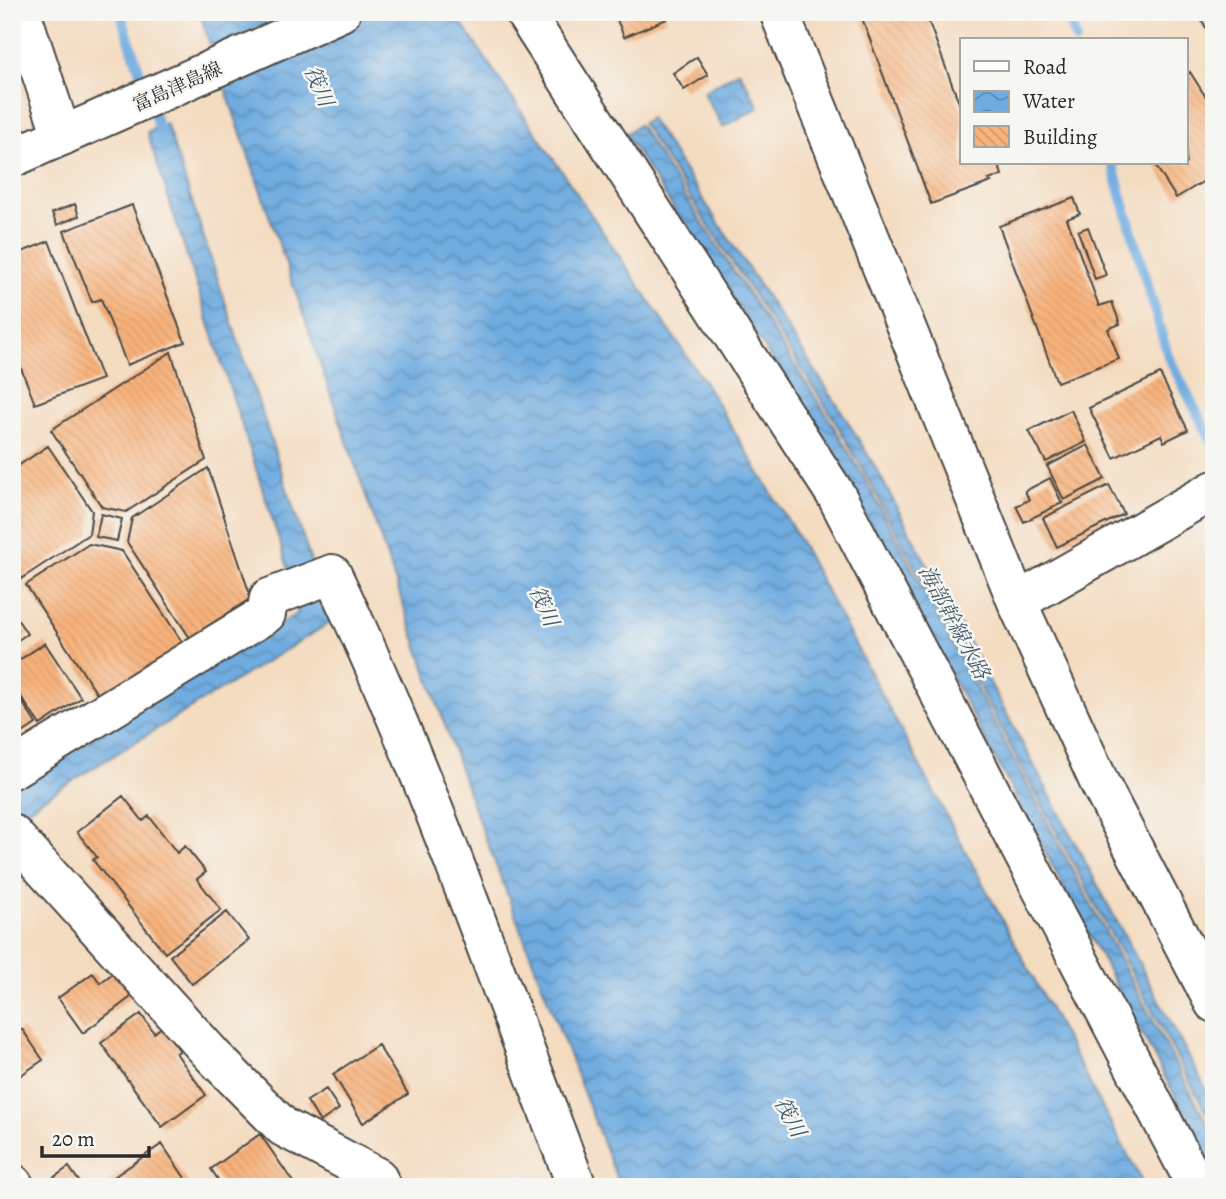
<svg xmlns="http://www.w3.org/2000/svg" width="1226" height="1199" font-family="Alegreya,'Noto Serif JP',serif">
<defs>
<pattern id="water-waves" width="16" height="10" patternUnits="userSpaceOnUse" patternTransform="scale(1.75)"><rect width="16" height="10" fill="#6face0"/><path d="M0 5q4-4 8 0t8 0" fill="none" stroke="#5b8cb6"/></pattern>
<pattern id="building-back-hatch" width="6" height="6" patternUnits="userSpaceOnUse" patternTransform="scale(1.75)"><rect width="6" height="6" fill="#f8b27b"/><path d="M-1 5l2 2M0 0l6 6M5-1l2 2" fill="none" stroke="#d5996a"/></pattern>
</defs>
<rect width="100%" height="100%" fill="#f6f6f2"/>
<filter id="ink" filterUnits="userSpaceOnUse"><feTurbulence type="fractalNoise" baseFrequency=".0143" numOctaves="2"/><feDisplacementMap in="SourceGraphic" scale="14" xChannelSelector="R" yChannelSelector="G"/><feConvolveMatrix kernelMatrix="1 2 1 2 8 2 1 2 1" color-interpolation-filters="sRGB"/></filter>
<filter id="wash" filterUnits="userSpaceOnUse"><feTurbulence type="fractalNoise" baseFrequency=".00686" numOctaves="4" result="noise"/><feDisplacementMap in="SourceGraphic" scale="28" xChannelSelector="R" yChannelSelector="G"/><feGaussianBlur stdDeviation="1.57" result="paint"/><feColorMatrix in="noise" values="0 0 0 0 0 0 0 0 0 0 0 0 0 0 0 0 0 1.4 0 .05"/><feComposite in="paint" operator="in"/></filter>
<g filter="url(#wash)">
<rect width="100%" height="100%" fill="#f4dcc1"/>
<path fill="url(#water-waves)" stroke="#4d6c86" stroke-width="2" d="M199 12H454L705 383 796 534 1145 1187H620L470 798Z
M739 71 759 107 723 127 703 92Z
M650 118 842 412 877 470 1214 1104V1127L866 475 832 416 642 123Z
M166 123 331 622 41 800 12 821V787L298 613 293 583 147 132Z
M639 125 828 417 863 476 1214 1136V1169L849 484 814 424 625 134Z"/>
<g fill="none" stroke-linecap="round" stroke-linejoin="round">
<path stroke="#6face0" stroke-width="10" d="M120 12 162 138
M1068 12 1076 40
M1112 163 1168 356 1214 446"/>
</g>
<g id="blocks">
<path fill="url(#building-back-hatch)" d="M614 12H664L667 19 624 37Z
M877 12H925L962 111V163H998L1002 175 989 180 991 182 931 204 862 18Z
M1210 12H1214V40L1200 18Z
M697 57 708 75 684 90 673 73Z
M1190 72 1214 110V175L1176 198 1154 163H1186V75Z
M1074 198 1080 214 1067 219 1099 306 1112 302 1120 324 1108 329 1119 359 1057 382 999 226Z
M75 204 79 216 57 225 52 213Z
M132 205 185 342 127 365 101 299 92 302 64 231Z
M1088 227 1106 275 1095 279 1078 231Z
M49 241 102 379 35 404 12 345V256Z
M171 352 206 460 126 512 102 507 51 430Z
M1160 374 1188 430 1164 442 1161 435 1114 458 1089 408Z
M1071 410 1086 442 1046 462 1029 431Z
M1088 445 1105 479 1064 500 1047 466Z
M48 446 92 511 89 534 15 583 12 579V470Z
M208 468 251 598 190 638 127 542 132 518Z
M1050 478 1062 503 1024 522 1016 506 1029 500 1025 491Z
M1109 485 1124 514 1057 547 1043 518Z
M101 514 122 519 117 541 96 537Z
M89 544 122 551 184 645 101 700 26 585Z
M12 611 27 634 12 644Z
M45 643 81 698 40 725 12 683V665Z
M18 695 36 724 12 740V699Z
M123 796 143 821 149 816 177 853 185 846 206 872 197 879 221 910 165 953 93 860 97 857 77 832Z
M227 912 249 940 192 984 170 956Z
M117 970 135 994 83 1033 58 998 93 973 100 983Z
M141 1014 154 1033 162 1027 180 1051 176 1053 206 1095 162 1127 101 1043Z
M22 1029 43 1060 12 1081V1036Z
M378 1045 408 1094 363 1123 333 1074Z
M326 1089 339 1109 320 1122 307 1101Z
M260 1134 293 1182 287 1187H223L211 1169Z
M162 1144 191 1187H112L108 1181Z
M69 1167 83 1187H45L43 1185Z"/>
</g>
</g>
<g filter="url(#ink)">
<use href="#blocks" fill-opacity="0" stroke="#494642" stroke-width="2"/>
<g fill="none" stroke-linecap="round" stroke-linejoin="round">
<g stroke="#494642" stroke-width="42">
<path id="minor" d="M21 12 62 136
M524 12 836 495 1197 1187
M779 12 1017 602 1100 784 1214 1003
M1017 602 1214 490
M12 769 266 614 269 598 332 574C427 773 497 981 577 1187
M12 834 214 1057 283 1127 377 1177 382 1187
M12 1183 15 1187"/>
</g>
<g stroke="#494642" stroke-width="42">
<path id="major" d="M12 158 341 12"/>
</g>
<use href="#minor" stroke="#fff" stroke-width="38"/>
<use href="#major" stroke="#fff" stroke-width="38"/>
</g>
</g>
<g text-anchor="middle" stroke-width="5" stroke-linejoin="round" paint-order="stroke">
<g font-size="19" fill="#2b2b2b" stroke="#f6f6f2">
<text transform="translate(177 86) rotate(-24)" y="7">富島津島線</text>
</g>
<g font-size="21" font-style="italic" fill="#43586a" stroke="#f6f6f2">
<text transform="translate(319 86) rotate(67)" y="7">筏川</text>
<text transform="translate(544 606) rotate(66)" y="7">筏川</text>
<text transform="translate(954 622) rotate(62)" y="7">海部幹線水路</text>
<text transform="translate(790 1117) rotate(62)" y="7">筏川</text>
</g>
</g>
<rect width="1226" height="1199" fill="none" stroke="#f6f6f2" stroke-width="42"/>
<rect x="960" y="38" width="228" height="126" fill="#f6f6f2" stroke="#a5a5a2" stroke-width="2"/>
<rect x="974" y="61" width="35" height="10" fill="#ffffff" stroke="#a5a5a2" stroke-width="2"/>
<text x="1023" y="74" font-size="21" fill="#2b2b2b">Road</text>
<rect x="974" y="91" width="35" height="21" fill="url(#water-waves)" stroke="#a5a5a2" stroke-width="2"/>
<text x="1023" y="108" font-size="21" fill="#2b2b2b">Water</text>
<rect x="974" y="126" width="35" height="21" fill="url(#building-back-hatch)" stroke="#a5a5a2" stroke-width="2"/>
<text x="1023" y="144" font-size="21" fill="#2b2b2b">Building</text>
<path d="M42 1146v10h107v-10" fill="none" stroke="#2b2b2b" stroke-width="3.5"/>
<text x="52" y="1146" font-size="21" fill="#2b2b2b" stroke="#f6f6f2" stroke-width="5" paint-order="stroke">20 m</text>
</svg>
